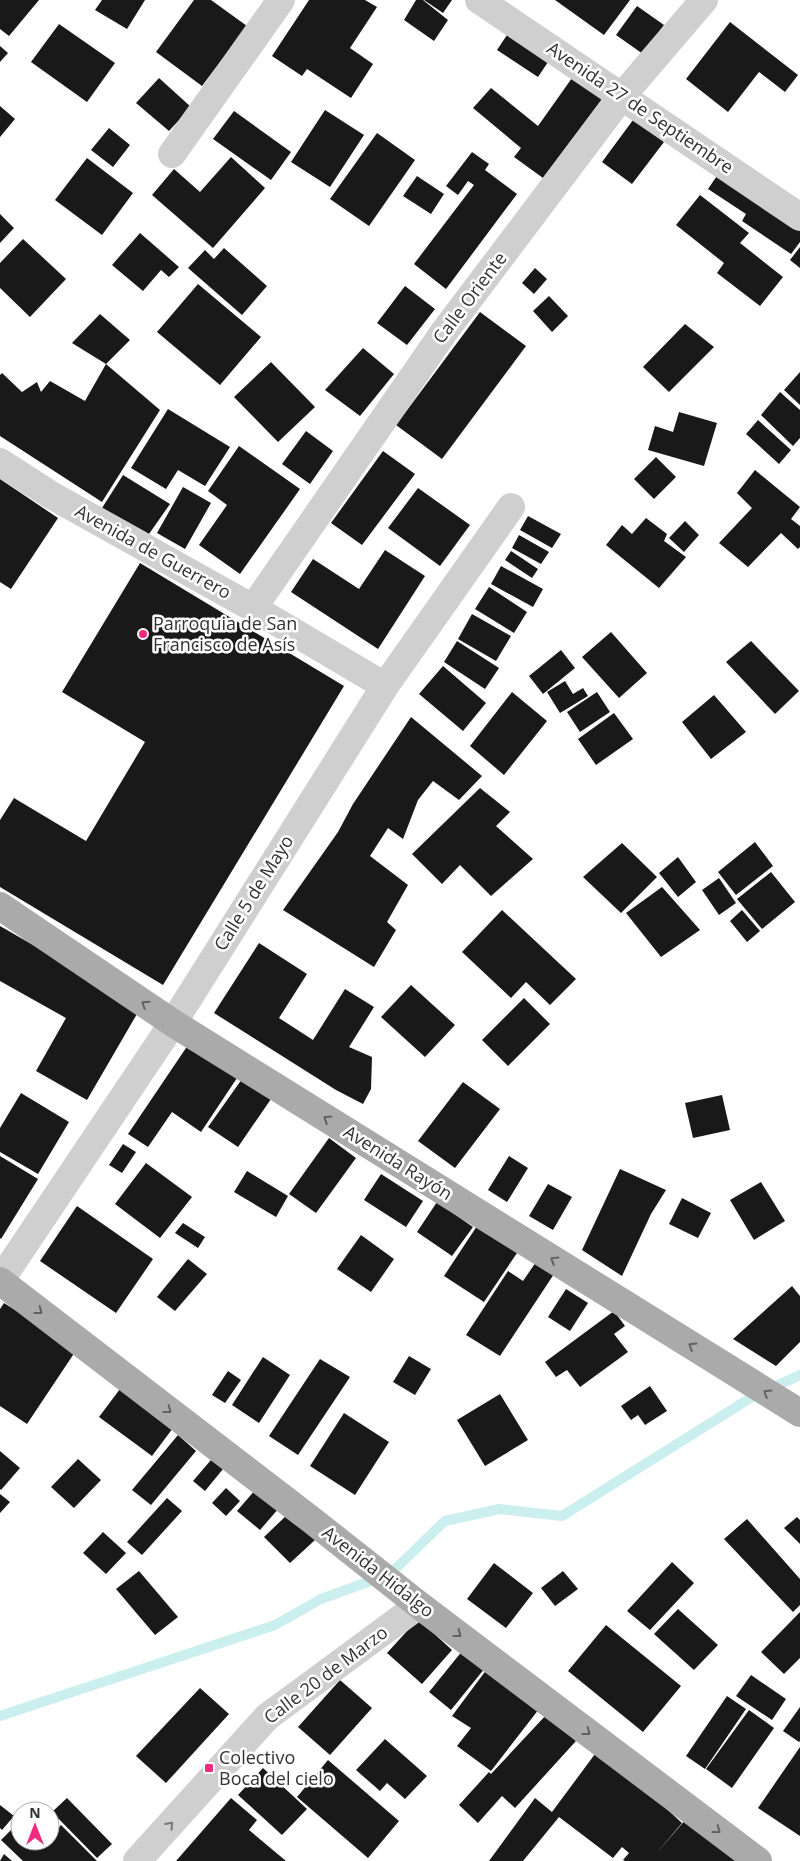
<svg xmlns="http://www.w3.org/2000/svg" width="800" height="1861" font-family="'Open Sans',sans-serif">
<rect width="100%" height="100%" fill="#fff"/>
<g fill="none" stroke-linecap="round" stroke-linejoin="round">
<path stroke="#cbeeef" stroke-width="10" d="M0 1716 275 1625 321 1599 390 1574 445 1521 499 1509 562 1516 752 1397 800 1375"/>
</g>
<path fill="#191919" d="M0 0H39L9 36 0 29Z
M102 0H145L127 29 95 10Z
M194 0H211L247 26 202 86 156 52Z
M309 0H365L377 7 350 48 373 64 351 98 307 69 302 76 272 56Z
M416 0H423L448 20 434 41 404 20Z
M424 0H452L443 13Z
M555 0H630L604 35Z
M637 6 664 25 643 54 616 35Z
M730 22 798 75 785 92 759 72 728 112 686 79Z
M59 24 115 63 87 102 31 62Z
M511 29 552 56 538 77 497 50Z
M0 46 8 53 0 62Z
M159 78 191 107 169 131 136 103Z
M572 78 602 99 543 178 514 157 521 148 473 108 491 88 538 126Z
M0 106 15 119 0 137Z
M325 110 364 135 330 187 291 162Z
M234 111 291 152 271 180 213 139Z
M633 120 664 142 632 184 602 162Z
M109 128 130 145 113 167 91 150Z
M377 133 415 160 369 226 330 199Z
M472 152 489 164 485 170 517 194 446 289 414 264 474 185 468 181 458 195 446 186Z
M231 157 265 188 213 248 152 195 174 169 200 192Z
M87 158 133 193 102 235 55 200Z
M723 167 800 223V242L791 254 742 221 746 214 708 189Z
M417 176 444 194 431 214 403 196Z
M700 195 749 233 740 243 783 277 760 306 717 273 724 263 676 225Z
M0 214 14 228 0 243Z
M140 233 179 267 169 277 161 270 143 291 112 265Z
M23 239 66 279 30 317 0 288V263Z
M800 247V268L790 260Z
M224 248 267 286 242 315 188 268 205 250 214 259Z
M535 268 547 279 534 294 522 283Z
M198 284 261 337 220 385 157 332Z
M405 286 435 309 407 345 377 323Z
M549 296 568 316 552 332 533 311Z
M480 312 526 346 442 459 396 425Z
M100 314 130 340 106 364 160 410 102 502 0 436V375L2 373 22 392 37 382 41 392 50 381 85 401 106 364 72 343Z
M685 324 714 347 669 392 643 367Z
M363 348 394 374 360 416 325 390Z
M271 362 315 407 278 442 234 397Z
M800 372V405L784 390Z
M780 392 800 410V438L793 446 761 415Z
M168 409 230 447 205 486 178 470 166 489 131 468Z
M679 412 717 423 704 466 648 450 655 426 673 432Z
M758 420 791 450 779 464 746 434Z
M306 431 333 451 310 484 282 464Z
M239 446 300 489 240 574 199 545 227 505 208 491Z
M383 451 415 474 362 545 331 523Z
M656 457 676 477 654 499 634 479Z
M755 470 800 507 791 519 800 526V547L798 549 781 533 748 567 719 543 752 508 737 493Z
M123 475 170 504 149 534 102 508Z
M0 479 58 518 11 589 0 582Z
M183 487 211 503 185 549 157 533Z
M418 488 470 525 440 566 388 528Z
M528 516 561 534 552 548 520 530Z
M646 518 667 534 664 541 686 557 659 588 606 545 622 525 632 534Z
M685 521 699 535 684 552 669 538Z
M519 535 549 552 541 564 512 548Z
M385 550 425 576 378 649 291 592 313 559 359 589Z
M511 551 538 569 532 578 505 560Z
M140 563 344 686 163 985 0 887V820L14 798 86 841 145 742 62 692Z
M501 566 543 589 533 607 491 584Z
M489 587 527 612 514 633 475 609Z
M472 614 511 636 496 661 458 639Z
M611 632 647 673 619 698 582 657Z
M457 641 499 668 485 689 444 662Z
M751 641 799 691 775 714 726 662Z
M561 650 575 668 543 694 529 676Z
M443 666 486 703 463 731 419 694Z
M565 681 573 694 583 688 588 696 560 713 547 692Z
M512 692 547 721 504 775 470 746Z
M597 692 610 712 580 732 567 712Z
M714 695 746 732 711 759 682 722Z
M614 713 633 739 596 765 578 739Z
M411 717 482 776 459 800 433 781 418 800 403 839 388 828 370 856 408 885 387 922 396 930 374 967 283 910 338 832 353 804Z
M480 788 510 812 496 826 533 859 491 896 460 865 442 884 412 854Z
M755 842 773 866 736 895 718 872Z
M622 843 657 877 621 913 583 877Z
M678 857 696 882 678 897 659 873Z
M771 872 795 902 762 929 737 899Z
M719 878 736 903 719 915 702 890Z
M662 887 700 930 661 957 626 913Z
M502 910 576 979 550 1005 526 982 511 998 462 952Z
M742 910 760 931 747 942 730 921Z
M0 926 141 1007 87 1100 36 1071 66 1018 0 981Z
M259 943 307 974 279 1018 313 1040 345 989 374 1007 349 1047 372 1057 371 1089 363 1104 336 1090 214 1013Z
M411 985 455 1025 425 1057 381 1017Z
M524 998 550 1024 508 1066 482 1040Z
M188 1045 237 1078 201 1132 172 1112 148 1147 128 1134Z
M242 1079 271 1099 238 1147 208 1127Z
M463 1082 500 1109 455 1168 418 1141Z
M21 1093 69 1122 38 1174 0 1152V1128Z
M722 1095 730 1130 693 1138 685 1103Z
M329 1138 356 1158 316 1213 289 1194Z
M123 1144 136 1152 122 1173 109 1165Z
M0 1156 38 1179 1 1239 0 1238Z
M509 1156 528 1168 507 1202 488 1190Z
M146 1163 192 1197 160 1238 115 1204Z
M620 1169 666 1190 651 1214 622 1276 582 1250Z
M247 1171 288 1196 276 1217 234 1192Z
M381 1174 423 1201 406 1227 364 1200Z
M761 1182 785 1221 754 1240 730 1200Z
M548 1184 572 1197 553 1230 529 1216Z
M682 1198 711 1213 698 1238 669 1224Z
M437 1202 473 1227 452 1256 417 1232Z
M77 1206 153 1259 116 1313 40 1261Z
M183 1223 205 1237 198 1248 175 1233Z
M477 1226 517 1253 484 1302 444 1276Z
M361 1235 394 1259 371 1292 337 1269Z
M188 1259 207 1274 175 1311 157 1297Z
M536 1262 554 1274 500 1356 466 1335 508 1271 523 1281Z
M792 1286 800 1296V1342L776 1366 733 1339Z
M566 1289 588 1303 570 1331 548 1317Z
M4 1303 77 1349 27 1424 0 1406V1309Z
M614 1311 625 1326 614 1334 628 1352 580 1387 567 1370 556 1377 545 1362Z
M409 1356 431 1369 415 1395 393 1382Z
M263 1357 290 1375 259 1423 232 1405Z
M320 1359 350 1377 298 1455 269 1436Z
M228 1371 241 1380 225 1403 212 1395Z
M650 1386 667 1411 645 1425 638 1415 631 1420 621 1406Z
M120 1389 173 1428 152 1456 99 1417Z
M500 1394 528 1440 485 1466 457 1420Z
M344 1413 389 1442 355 1495 310 1466Z
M178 1435 196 1451 151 1505 132 1490Z
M0 1451 20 1468 1 1490 0 1489Z
M78 1459 101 1480 74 1508 51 1487Z
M211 1460 223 1469 205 1491 193 1481Z
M226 1488 240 1501 226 1516 212 1503Z
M256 1489 279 1508 260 1530 237 1511Z
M0 1494 10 1502 0 1513Z
M167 1498 182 1511 142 1555 127 1542Z
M289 1513 315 1540 290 1563 264 1537Z
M797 1517 800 1520V1544L784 1528Z
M747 1519 800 1579V1605L793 1612 724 1539Z
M103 1532 126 1553 106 1574 83 1553Z
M672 1562 694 1583 650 1630 627 1611Z
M494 1563 533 1593 506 1628 467 1599Z
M139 1571 178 1617 155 1635 116 1589Z
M563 1571 578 1589 555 1606 541 1588Z
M678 1609 718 1645 694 1670 654 1634Z
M800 1612V1658L784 1674 761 1652Z
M418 1619 452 1650 422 1684 387 1653Z
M606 1625 681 1686 643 1732 568 1671Z
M463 1650 485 1668 451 1710 429 1692Z
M487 1669 539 1709 491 1771 457 1746 471 1728 452 1716Z
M751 1675 786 1699 772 1720 736 1696Z
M340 1680 372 1708 330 1755 298 1727Z
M200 1688 229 1714 166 1783 136 1756Z
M727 1696 746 1709 705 1769 686 1756Z
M800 1707V1741L799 1742 783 1731Z
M749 1710 774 1728 732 1788 706 1769Z
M547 1714 576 1741 515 1808 502 1796 478 1823 459 1805 489 1772 491 1774Z
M385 1739 427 1776 405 1799 387 1783 380 1791 356 1770Z
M800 1747V1836L758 1808Z
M595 1754 657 1800 682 1823 655 1855 687 1818 737 1861H625L623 1860 629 1853 622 1847 613 1858 559 1817 523 1861H489L535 1798 552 1812Z
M328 1760 399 1821 368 1858 297 1797Z
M263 1768 307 1809 282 1835 238 1795Z
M67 1798 112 1844 97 1858 52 1812Z
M231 1798 257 1820 249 1830 286 1861H176Z
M0 1805 14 1816 2 1830 0 1828Z
M20 1821V1841H43L44 1842 50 1841V1837L61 1825 97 1861H23L1 1840Z
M4 1854 12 1861H0Z"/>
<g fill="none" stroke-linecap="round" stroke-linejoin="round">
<path stroke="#cfcfcf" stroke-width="28" d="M479 0 800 217
M172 154 281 0
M0 462 51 495 253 608 385 686
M253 608 444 332 622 96 704 0
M0 1281 173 1023 385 686 511 507
M137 1861 267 1717 419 1605"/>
<path stroke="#aaa" stroke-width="28" d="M0 906 173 1023 800 1413
M0 1281 309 1518 419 1605 758 1861"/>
</g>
<defs><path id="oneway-chevron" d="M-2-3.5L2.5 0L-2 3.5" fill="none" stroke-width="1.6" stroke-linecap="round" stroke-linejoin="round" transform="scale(1.25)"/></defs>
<g stroke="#626262">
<use href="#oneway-chevron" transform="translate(145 1004) rotate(-146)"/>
<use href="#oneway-chevron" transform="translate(327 1119) rotate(-148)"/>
<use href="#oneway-chevron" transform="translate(554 1260) rotate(-148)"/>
<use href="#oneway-chevron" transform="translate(39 1311) rotate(37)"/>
<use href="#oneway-chevron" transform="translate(692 1346) rotate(-148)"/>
<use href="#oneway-chevron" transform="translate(767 1393) rotate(-148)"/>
<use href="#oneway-chevron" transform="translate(168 1410) rotate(37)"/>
<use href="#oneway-chevron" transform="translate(458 1634) rotate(37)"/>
<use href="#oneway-chevron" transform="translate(587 1732) rotate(37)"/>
<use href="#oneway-chevron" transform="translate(717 1830) rotate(37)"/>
</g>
<use stroke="#797979" href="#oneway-chevron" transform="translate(170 1825) rotate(-48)"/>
<g fill="#f12b80" stroke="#fff" stroke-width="2">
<circle cx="143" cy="634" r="5"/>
<rect x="204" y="1763" width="10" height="10" rx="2.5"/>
</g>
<g text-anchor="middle" stroke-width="5" stroke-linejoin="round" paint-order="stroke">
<g font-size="18" fill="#323232" stroke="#fff">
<text transform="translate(640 108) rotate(34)" y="6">Avenida 27 de Septiembre</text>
<text transform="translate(470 298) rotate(-53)" y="6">Calle Oriente</text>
<text transform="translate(153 552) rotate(29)" y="6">Avenida de Guerrero</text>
<text transform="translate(254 893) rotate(-58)" y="6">Calle 5 de Mayo</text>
<text transform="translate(398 1163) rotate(32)" y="6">Avenida Rayón</text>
<text transform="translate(378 1572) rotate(38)" y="6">Avenida Hidalgo</text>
<text transform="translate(326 1675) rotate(-37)" y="6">Calle 20 de Marzo</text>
</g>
<g font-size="18" fill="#323232" stroke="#fff" text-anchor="start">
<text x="153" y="630">Parroquia de San<tspan x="153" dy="21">Francisco de Asís</tspan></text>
<text x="219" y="1764">Colectivo<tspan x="219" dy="21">Boca del cielo</tspan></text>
</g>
</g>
<g transform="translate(35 1826)"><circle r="24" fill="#ffffff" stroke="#adadad"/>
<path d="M0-4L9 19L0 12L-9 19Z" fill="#f12b80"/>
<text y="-8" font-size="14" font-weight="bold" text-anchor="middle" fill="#323232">N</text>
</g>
</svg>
